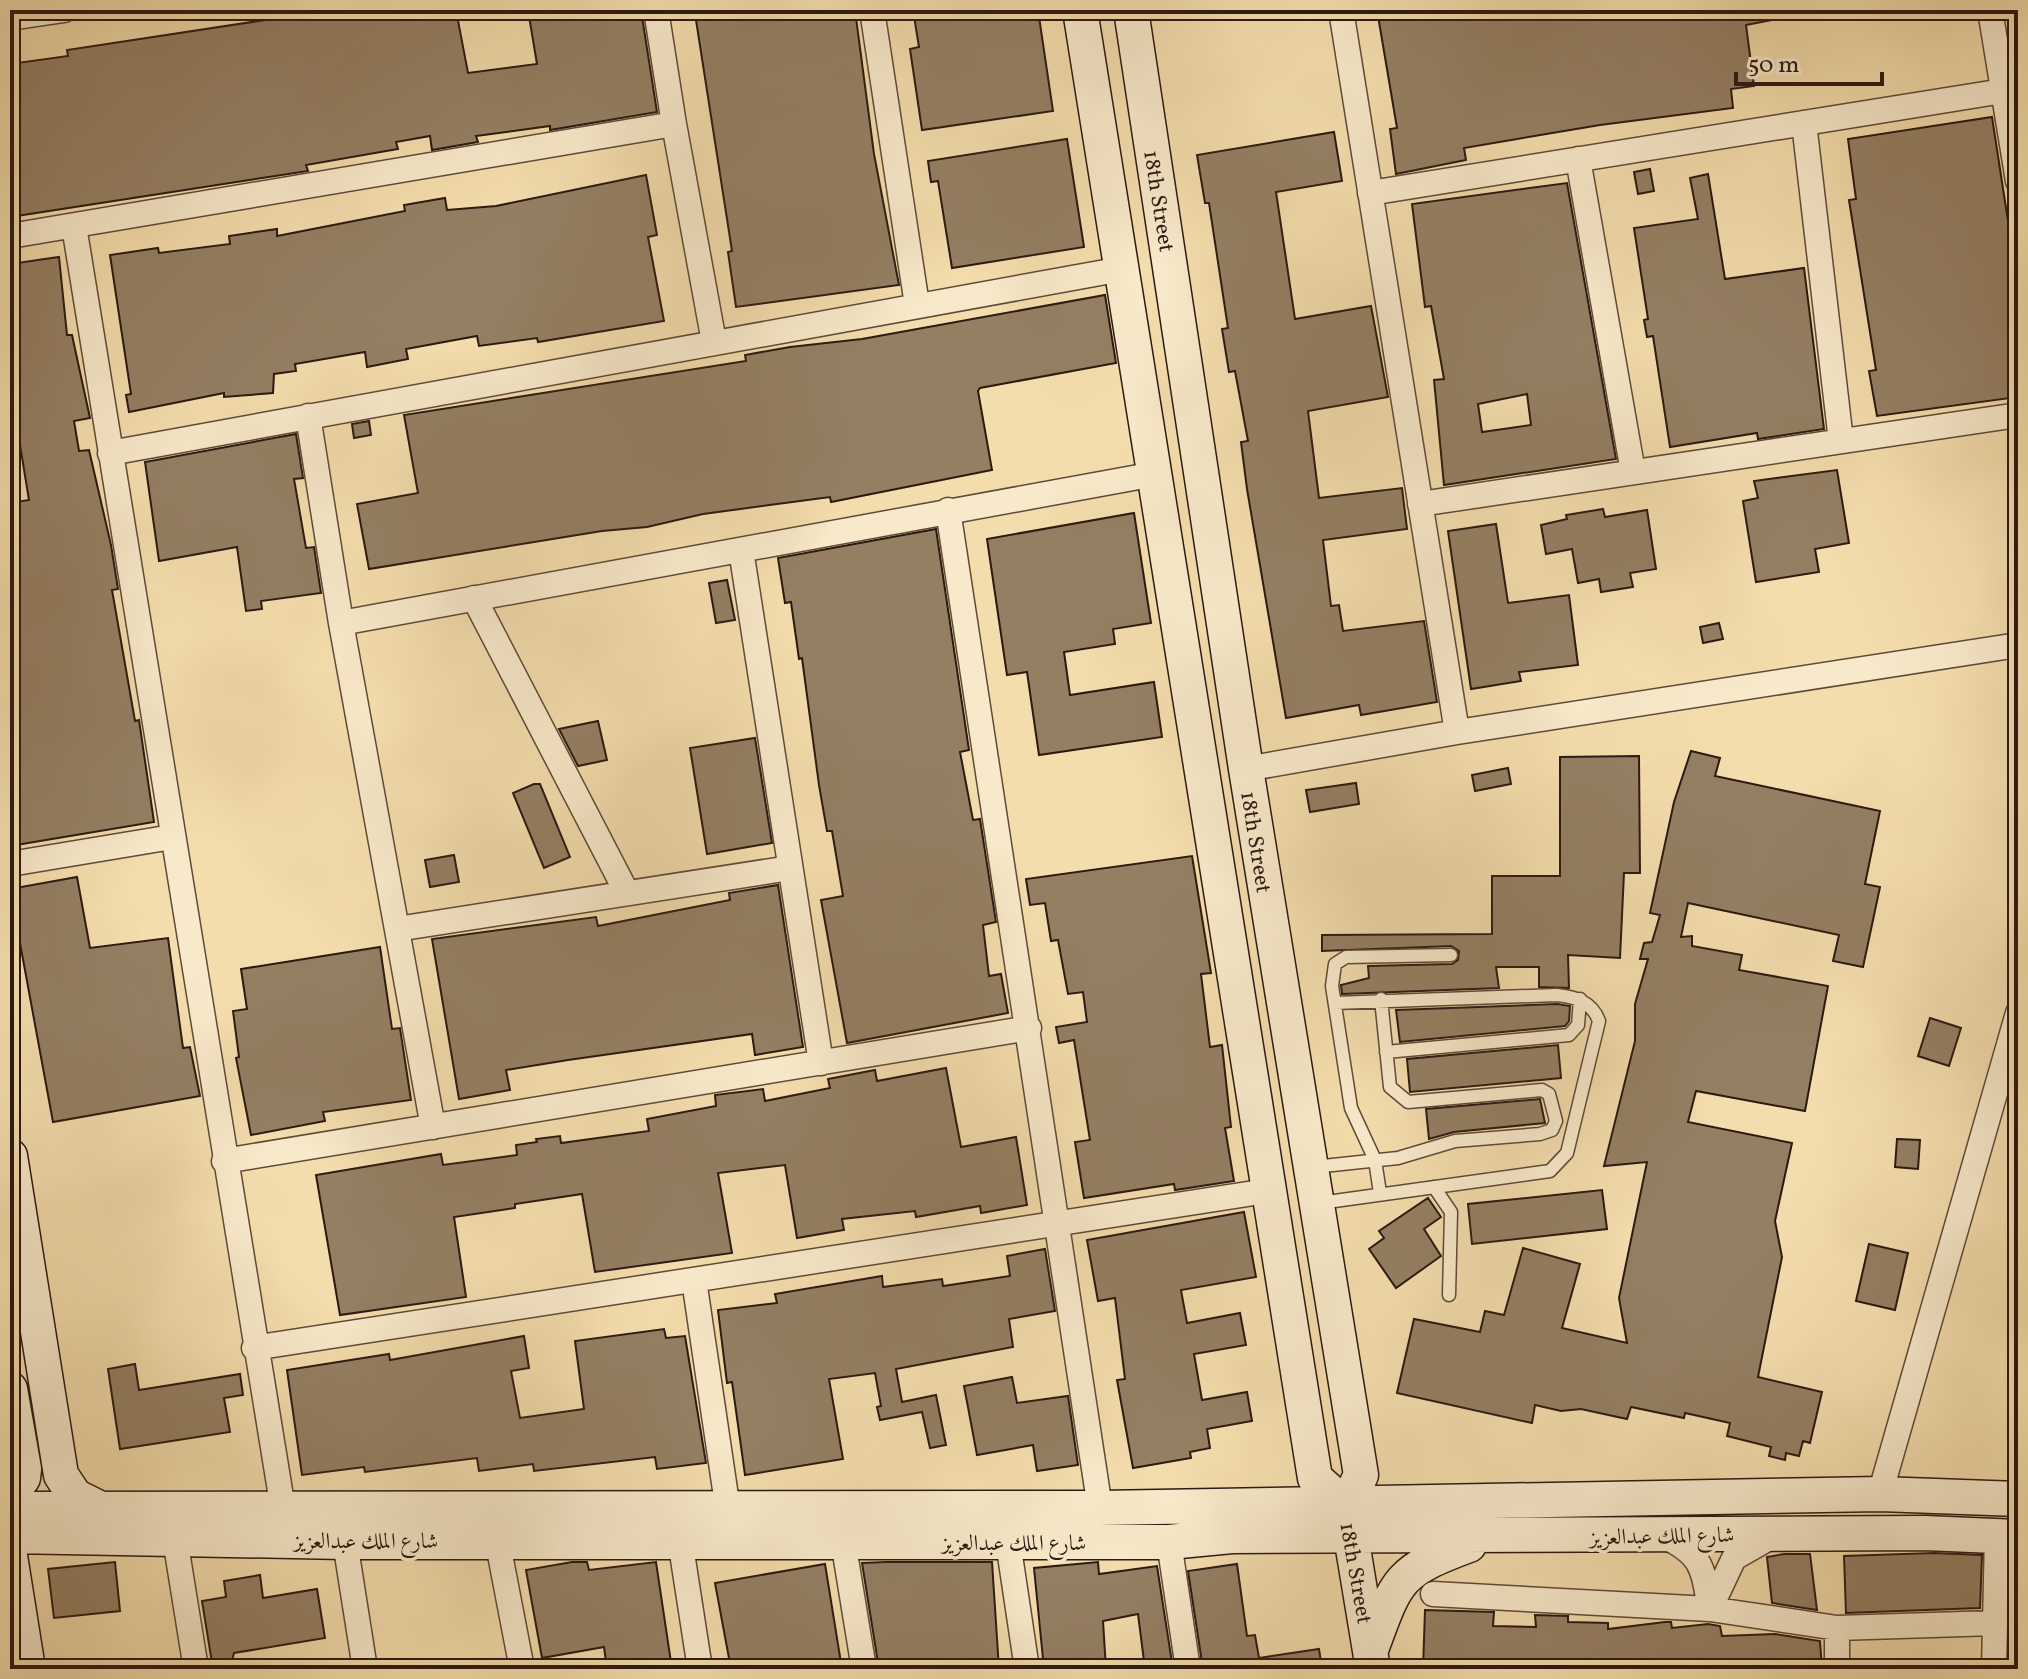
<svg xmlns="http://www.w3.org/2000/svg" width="2028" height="1679" font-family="Vollkorn,Amiri,serif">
<rect width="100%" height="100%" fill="#f4ddad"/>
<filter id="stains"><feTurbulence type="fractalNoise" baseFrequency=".0025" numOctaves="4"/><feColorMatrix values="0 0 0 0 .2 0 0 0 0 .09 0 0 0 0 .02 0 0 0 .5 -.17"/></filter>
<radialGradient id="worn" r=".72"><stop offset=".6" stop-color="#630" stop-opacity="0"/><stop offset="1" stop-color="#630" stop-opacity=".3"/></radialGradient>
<path fill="#947f63" stroke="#2c1912" stroke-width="2" fill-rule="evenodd" d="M331 10H340V14L396 10 397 15 456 10 468 73 537 64 528 10H641L657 112 550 130V126L476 136 478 142 432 150 430 136 396 142 398 149 306 165 308 171 10 217V64L68 56 67 50Z
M775 10H855L874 154 899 285 736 307 728 252 732 251 696 20Z
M913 10H1038L1053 111 922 130 910 49 919 47Z
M1377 10H1781L1782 18 1746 25 1754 86 1731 89 1733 108 1600 125 1464 148 1466 160 1396 174 1390 129 1397 128Z
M1992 117 2018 286V397L1877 416 1869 371 1876 370 1849 200 1856 199 1848 139Z
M1334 132 1342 181 1276 192 1295 319 1371 306 1388 397 1308 411 1319 498 1402 488 1407 529 1323 540 1331 606 1339 605 1343 631 1424 621 1437 702 1361 715 1359 705 1286 718 1247 489 1241 442 1248 441 1235 371 1229 372 1222 329 1228 328 1209 203H1205L1197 155Z
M1067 139 1084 247 952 268 938 181 931 182 928 161Z
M1650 169 1654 191 1638 194 1634 172Z
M1708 174 1725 279 1804 268 1824 429 1758 439 1757 433 1670 447 1653 336 1647 337 1644 320 1648 319 1634 228 1698 219 1690 178Z
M646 175 657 235 648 237 664 321 538 342 537 338 479 346 477 336 406 349 408 359 367 367 365 352 295 364 296 371 274 374 273 393 224 397V393L129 412 126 395 131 394 110 255 158 248 159 253 230 244 229 236 277 229V236L405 211 404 205 445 198 447 210 496 206Z
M1567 183 1616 459 1444 485 1434 380 1444 379 1431 306 1425 307 1412 204ZM1527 394 1531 425 1482 432 1478 404Z
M59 257 67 335H72L90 418 74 421 79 451 89 450 111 545 118 589 112 590 135 721 139 720 154 822 10 846V503L29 500 10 384V264Z
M1105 295 1116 363 980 388 978 391 992 470 831 502 830 497 703 514 647 527 602 531 369 569 357 504 418 493 404 415 746 361 745 355 790 347 862 339Z
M369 421 371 435 354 438 352 424Z
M296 434 303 478 294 479 306 548 314 547 321 593 261 601 262 609 246 611 237 547 159 561 145 462Z
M1837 470 1849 543 1815 549 1819 572 1756 582 1743 501 1758 498 1754 481Z
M1603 509 1605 517 1647 510 1656 569 1630 573 1633 587 1601 592 1599 579 1578 583 1572 549 1546 554 1541 525 1567 519 1566 515Z
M1134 513 1151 623 1113 629 1115 644 1064 652 1070 695 1154 682 1162 737 1039 755 1027 672 1007 675 987 539Z
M1496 524 1508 603 1569 595 1578 665 1519 672 1521 681 1471 689 1448 531Z
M936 529 969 750 960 752 973 820 980 819 996 922 983 925 989 976 1001 974 1008 1013 847 1043 821 900 843 896 832 831H827L819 785 802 658 799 659 791 602 785 603 778 558Z
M727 580 735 620 716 623 709 583Z
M1719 623 1723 639 1703 643 1700 627Z
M598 721 607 760 578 766 559 729Z
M755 738 772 843 707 854 690 748Z
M1691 751 1720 758 1715 776 1880 811 1865 884 1880 887 1863 967 1833 961 1839 935 1688 903 1681 937 1692 936V946L1742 955 1739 970 1828 986 1805 1111 1696 1091 1688 1122 1792 1143 1775 1221 1782 1257 1758 1377 1822 1392 1810 1443 1803 1441 1799 1456 1786 1453 1785 1460 1769 1456 1771 1447 1727 1436 1730 1423 1685 1413 1684 1418 1631 1407 1627 1419 1581 1409 1561 1411 1535 1405 1532 1423 1397 1393 1414 1319 1480 1332 1485 1311 1504 1315 1523 1248 1580 1264 1562 1328 1627 1343 1619 1298 1647 1162 1604 1166 1635 1041V1004L1648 959H1640L1644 943 1652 942 1660 915 1650 913 1674 802Z
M1639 756 1640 873H1624L1620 958 1568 955 1569 988 1539 987V967H1496L1499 988 1342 994 1341 985 1369 978 1368 966 1452 964 1458 960 1459 951 1451 946 1322 951V935L1492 934V876H1560V757Z
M1508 768 1511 784 1475 791 1472 775Z
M1356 783 1359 804 1310 812 1306 790Z
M534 784H540L570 857 544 868 513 793Z
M454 855 459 882 430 887 425 860Z
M1192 856 1211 973 1201 974 1210 1047 1222 1045 1231 1127 1225 1128 1234 1181 1175 1190 1174 1184 1084 1198 1075 1142 1090 1140 1074 1040 1059 1043 1056 1027 1087 1022 1083 992 1068 994 1058 940 1051 941 1045 903 1030 905 1026 879Z
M77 877 90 948 168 938 183 1048 190 1047 200 1096 53 1122 10 889Z
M778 885 803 1047 755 1055 752 1034 568 1060 506 1070 510 1090 459 1099 432 939 596 917 598 926 730 900 729 893Z
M380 947 392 1029 400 1028 411 1100 323 1112 325 1121 251 1135 236 1058 239 1057 233 1011 247 1009 241 969Z
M1557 1004 1570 1006 1569 1021 1565 1026 1400 1042 1396 1010Z
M1930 1018 1961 1028 1949 1066 1918 1056Z
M1558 1045 1561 1078 1410 1092 1407 1059Z
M946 1068 961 1147 1016 1137 1027 1205 981 1213 980 1206 916 1217 915 1211 842 1219 844 1230 797 1238 785 1165 718 1173 732 1253 595 1272 582 1194 515 1204V1208L454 1217 466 1297 340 1315 316 1175 441 1154 443 1165 517 1155 516 1145 537 1142 536 1139 560 1136 561 1143 649 1131 647 1119 716 1106 715 1095 763 1089 765 1101 830 1088 828 1079 875 1070 877 1081Z
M1540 1099 1545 1123 1454 1132 1429 1139 1426 1109Z
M1897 1139 1920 1140 1918 1169 1895 1167Z
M1602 1190 1607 1229 1472 1244 1468 1204Z
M1428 1198 1441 1217 1424 1229 1441 1256 1396 1288 1369 1249 1384 1238 1379 1231Z
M1244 1212 1256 1277 1181 1290 1187 1323 1240 1313 1246 1345 1194 1354 1202 1400 1247 1392 1252 1421 1207 1429 1210 1448 1190 1452 1191 1458 1133 1468 1117 1380 1125 1379 1115 1298 1098 1301 1087 1240Z
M1869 1244 1908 1253 1895 1310 1856 1301Z
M1045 1249 1055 1311 1009 1319 1013 1347 896 1369 902 1402 936 1395 946 1445 930 1448 922 1412 880 1420 877 1407 881 1406 875 1373 829 1379 843 1459 745 1475 732 1382 727 1383 718 1310 777 1303 775 1294 882 1276 883 1287 942 1279 943 1286 1010 1276 1007 1256Z
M664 1329 666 1338 685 1336 706 1463 657 1469 655 1457 534 1471 533 1464 479 1471 477 1458 365 1472 364 1467 302 1475 287 1370 389 1354 390 1360 524 1336 529 1368 511 1371 520 1418 584 1409 575 1341Z
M135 1364 139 1390 240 1374 243 1395 224 1398 230 1432 120 1449 108 1369Z
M1012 1377 1017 1403 1068 1396 1078 1465 1037 1471 1033 1445 977 1455 964 1386Z
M1934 1553 1982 1555 1980 1608 1846 1613 1844 1556Z
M1784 1554H1810L1817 1610 1772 1603 1767 1557Z
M115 1562 120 1611 54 1618 48 1569Z
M572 1562H587L589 1570 656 1562 672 1669H607L604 1647 542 1658 526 1570Z
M886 1562H992L999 1669H879L862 1563Z
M1098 1562 1099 1574 1157 1566 1173 1669H1145L1138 1614 1103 1621 1106 1669H1044L1034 1568Z
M825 1564 842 1669H731L715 1583Z
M1237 1564 1247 1636 1255 1635 1259 1658 1319 1649 1322 1669H1203L1188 1571Z
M260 1575 263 1598 317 1589 325 1638 234 1653 230 1669H213L202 1601 226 1597 224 1581Z
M1425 1610 1494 1612 1493 1626 1536 1627 1535 1615 1568 1616V1622L1608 1623V1629L1665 1622H1671L1672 1628 1708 1624 1720 1626 1722 1636 1775 1634 1820 1641 1822 1669H1423Z"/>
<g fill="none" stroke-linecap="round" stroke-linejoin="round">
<g stroke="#5e4a39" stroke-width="15">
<path id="lane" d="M1386 1052 1569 1035 1578 1025 1580 999
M1314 1167 1398 1158 1455 1141 1540 1134 1552 1130 1556 1121 1549 1094 1542 1090 1408 1102 1390 1087 1381 999
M1434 1187 1451 1212 1449 1295
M1380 1193 1375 1160 1351 1108 1332 986 1335 964 1346 957 1451 955
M1320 1203 1550 1171 1567 1153 1599 1021C1592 1002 1576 997 1557 995L1335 1003"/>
</g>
<g stroke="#5e4a39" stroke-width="27">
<path id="street" d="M872 10 917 305
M1341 10 1457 732
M1990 10 2018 181
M10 18 64 10
M1804 123 1841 441
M674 124 714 342
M1578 159 1633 472
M1370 193 2003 91
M74 226 283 1509
M10 236 674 124 656 10
M308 416 341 623 433 1127
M110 453 1122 269
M1420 504 2018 415
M948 510 1100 1508
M741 550 821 1063
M474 598 627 893
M341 623 1155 474
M1246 769 1457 732 2018 645
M10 864 172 837
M397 929 790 868
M224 1161 1029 1028
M694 1280 728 1510
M254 1348 1267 1191
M1880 1494 2018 1013
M1663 1536C1703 1554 1703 1569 1710 1609L1734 1558 1769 1538
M175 1539 196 1669
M497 1539 522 1669
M680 1540 700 1669
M843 1541 864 1669
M345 1542 365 1669
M1008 1542 1027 1669
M1169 1542 1188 1669
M1433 1594 1710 1609 1837 1628 1995 1623
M1837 1669V1628
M1994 1669 1997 1535"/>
</g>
<g stroke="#2c1912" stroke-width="37">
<path id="secondary" d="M1080 10 1315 1478 1346 1506
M1131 10 1246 769 1361 1475 1346 1506 1373 1669
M10 1156 61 1475 75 1496 103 1510
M10 1389 24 1469 23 1478 10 1495
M10 1509 1100 1508 1880 1494 2018 1499
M10 1536 345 1542H1169L1232 1536 1925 1533 2018 1537
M10 1556 28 1669
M1372 1647C1397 1578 1399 1571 1469 1545"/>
</g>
<use href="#lane" stroke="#f8e9ca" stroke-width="12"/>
<use href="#street" stroke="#f8e9ca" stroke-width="24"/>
<use href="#secondary" stroke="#f8e9ca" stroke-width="34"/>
</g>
<g text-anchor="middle" stroke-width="7" stroke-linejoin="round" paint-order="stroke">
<g font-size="22" fill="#2c1912" stroke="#f8e9ca">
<text transform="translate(1160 201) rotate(81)" y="8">18th Street</text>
<text transform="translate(1257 842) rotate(81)" y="8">18th Street</text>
<text transform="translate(1662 1535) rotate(-1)" y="8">شارع الملك عبدالعزيز</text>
<text x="366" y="1548">شارع الملك عبدالعزيز</text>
<text x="1014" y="1550">شارع الملك عبدالعزيز</text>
<text transform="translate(1357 1573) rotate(80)" y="8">18th Street</text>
</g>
</g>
<rect width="2028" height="1679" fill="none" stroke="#f4ddad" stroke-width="40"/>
<rect x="12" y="12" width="2004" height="1655" fill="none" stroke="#2c1912" stroke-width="4"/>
<rect x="20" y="20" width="1988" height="1639" fill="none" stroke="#2c1912" stroke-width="2"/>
<path d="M1736 72v12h146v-12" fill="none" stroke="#2c1912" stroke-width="4"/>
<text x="1748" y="72" font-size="24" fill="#2c1912" stroke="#f8e9ca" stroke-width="6" paint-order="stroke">50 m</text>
<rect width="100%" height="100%" filter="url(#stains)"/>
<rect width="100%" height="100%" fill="url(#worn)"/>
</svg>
